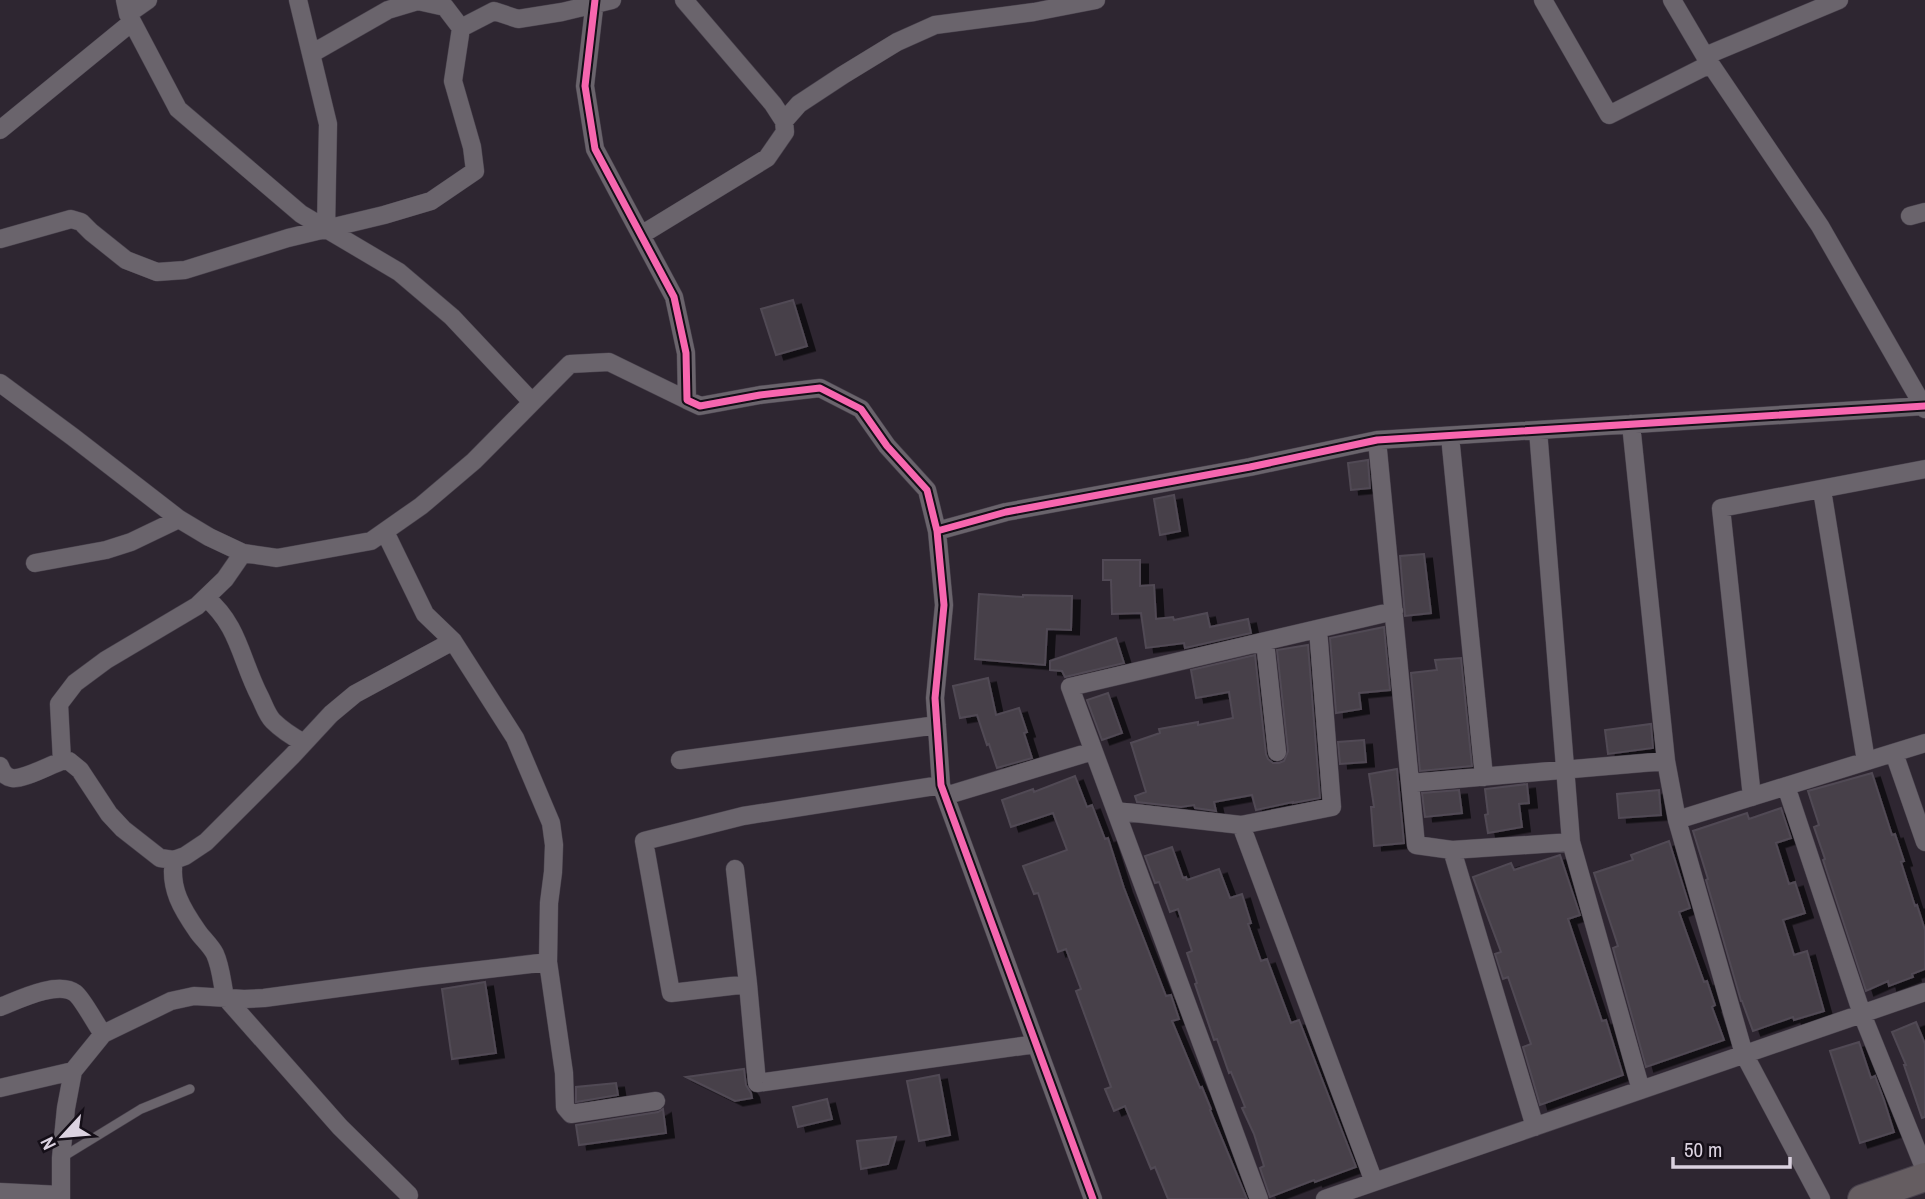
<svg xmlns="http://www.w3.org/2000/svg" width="1925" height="1199" font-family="'Archivo Narrow',sans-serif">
<defs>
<filter id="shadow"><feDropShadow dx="8" dy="4.5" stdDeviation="0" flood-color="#0009"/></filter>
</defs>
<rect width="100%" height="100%" fill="#2e2631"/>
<path fill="#47414a" stroke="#514a54" stroke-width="2" filter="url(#shadow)" d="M793 300 807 346 776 355 761 309Z
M1368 460 1370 488 1351 490 1348 463Z
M1174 495 1180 531 1160 535 1154 499Z
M1424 554 1431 613 1405 616 1400 556Z
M1103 560H1140V586L1154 585 1156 619 1173 617 1174 620 1207 613 1210 627 1248 619 1251 633 1185 648 1184 643 1146 648 1141 613 1112 614 1111 580H1103Z
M979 594 1023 597V595L1072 596 1071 630 1047 629 1045 665 975 659Z
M1384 627 1390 690 1359 693 1361 709 1336 713 1330 638Z
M1116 638 1124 663 1065 677 1062 671 1050 670V661Z
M1308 645 1320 798 1293 803V802L1256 810 1252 795 1214 802 1216 811 1195 808 1194 805 1181 807 1137 802 1135 796 1146 792 1131 743 1160 733 1159 729 1198 722V725L1233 718 1229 692 1196 698 1191 670 1255 655 1266 754 1268 759 1273 763H1279L1284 761 1288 751 1277 650Z
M1461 658 1472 766 1420 771 1411 673 1437 670 1435 660Z
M988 678 996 715 1019 708 1027 732 1024 733 1032 758 997 768 989 744 987 745 977 715 960 718 953 686Z
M1108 693 1122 733 1102 740 1087 700Z
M1651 724 1653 748 1608 754 1605 730Z
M1364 740 1366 762 1340 764 1338 742Z
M1397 769 1404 843 1374 846 1371 807H1374L1369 774Z
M1872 773 1892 835 1895 834 1904 861 1901 862 1915 906 1917 905 1925 930V969L1912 974 1913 977 1889 986 1888 981 1866 991 1823 860 1825 859 1814 827 1819 825 1808 791Z
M1075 776 1087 807 1092 805 1105 839 1108 838 1124 888 1166 996 1171 995 1179 1019 1172 1021 1200 1088 1202 1087 1211 1109 1210 1110 1247 1199H1168L1155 1167 1151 1169 1125 1106 1114 1111 1105 1089 1111 1087 1076 991 1081 989 1066 949 1058 952 1038 893 1034 894 1023 866 1067 850 1053 813 1011 827 1002 800 1033 789 1034 792Z
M1527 784 1529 803 1519 804 1522 827 1488 833 1485 815 1488 814 1485 789Z
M1459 790 1462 813 1425 817 1422 793Z
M1659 790 1661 815 1619 818 1617 794Z
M1781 808 1791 838 1776 843 1789 884 1795 882 1805 913 1783 920 1794 955 1807 951 1824 1011 1794 1020 1793 1017 1753 1031 1742 1001H1741L1706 880 1708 879 1693 831 1747 813 1749 819Z
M1669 841 1690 908 1679 912 1704 982 1707 981 1715 1005 1712 1007 1724 1040 1646 1067 1613 948 1618 946 1594 873 1633 860 1631 855Z
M1172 847 1183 878 1186 877 1187 880 1219 869 1230 898 1242 894 1251 923 1248 924 1261 961 1267 959 1291 1023 1299 1020 1356 1167 1315 1182 1314 1180 1270 1197 1260 1168 1264 1166 1254 1134 1242 1108 1245 1107 1231 1072 1229 1073 1217 1039 1214 1040 1195 984 1197 983 1187 953 1192 951 1178 909 1170 912 1159 882 1155 883 1145 856Z
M1560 855 1580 915 1568 919 1602 1021 1606 1020 1623 1075 1540 1105 1523 1047 1531 1044 1508 977 1503 979 1495 954 1501 952 1473 877 1511 863 1514 870Z
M485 982 496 1053 452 1059 442 989Z
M1916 1022 1925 1044V1117L1922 1118 1904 1065H1906L1892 1032Z
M1859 1042 1871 1078 1875 1076 1884 1100 1894 1132 1860 1143 1830 1051Z
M744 1069 746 1085 751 1093 752 1098 735 1101 686 1077Z
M939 1075 950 1135 919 1141 907 1081Z
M616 1083 618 1095 576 1102V1087Z
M827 1099 832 1119 798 1127 793 1107Z
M663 1109 666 1133 579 1145 576 1125 658 1112Z
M896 1137 888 1164 861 1169 857 1141Z"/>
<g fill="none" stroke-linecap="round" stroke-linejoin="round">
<g stroke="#49424d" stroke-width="10">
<path id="lane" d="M61 1158 141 1109 190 1089"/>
</g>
<g stroke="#49424d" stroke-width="19">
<path id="street" d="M125 0 128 14 178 109 301 214 399 272 452 317 532 402
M298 0 328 124 326 228
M595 0 585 86 595 149 674 297 686 353 687 400 700 406 760 395 820 388 861 409 887 446 927 490 937 531 944 605 935 698 941 785 1093 1199
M1543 0 1609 115 1710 64
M1672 0 1705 56 1820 226 1925 409
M128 14 148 0
M311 54 388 10 418 1 445 7 461 28
M1705 56 1839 0
M784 121 799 104 843 75 897 42 935 25 1034 12 1096 0
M0 130 132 22
M1910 216 1925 212
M641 235 767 158 785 132 784 121 773 104 684 0
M0 239 71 219 81 222 91 232 126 260 157 272 185 270 288 238 384 215 431 201 475 171 472 147 453 81 461 28 494 11 518 19 562 12 612 0
M0 383 73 437 179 519 209 537 243 553 277 558 371 541 421 506 474 461 570 364 609 362 687 400
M1631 424 1666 761 1677 820 1744 1054 1821 1199
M1450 436 1484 777
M1377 440 1416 845 1452 850 1535 1127
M1822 490 1866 761
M937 531 1006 512 1250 467 1377 440 1925 406
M35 563 106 550 131 542 179 519
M206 598C239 625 241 661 260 697 264 705 267 715 273 721 282 730 293 737 304 743
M453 641 515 738 551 823 554 845 553 872 549 903 548 962 564 1073 565 1107 571 1114 656 1101
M1265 642 1277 752
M1894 753 1925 842
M680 760 937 725
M62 761 59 704 75 683 106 660 197 606 225 579 243 553
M0 766C2 772 6 777 12 778 23 780 50 765 62 761H69L80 770 109 814 123 829 160 858 174 860 185 856 206 842 292 756 331 714 355 694 453 641 425 614 388 538 386 531
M1410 783 1666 761
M941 785 743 816 644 841 671 993 748 984 757 1083 1036 1044
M1786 786 1862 1014 1925 1170
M945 796 1093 751
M1752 797 1721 508 1925 469
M1117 811 1241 825 1332 807 1318 629
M1677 820 1925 743
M1241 825 1374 1182
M1571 842 1641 1090
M1452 850 1571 842 1538 430
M174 860C169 888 182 909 198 932 203 939 211 946 215 954 221 967 222 983 225 997L340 1127 409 1195
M735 869 748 984
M0 1007C18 1000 58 980 75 993 83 999 96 1025 103 1034
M0 1088 73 1071
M0 1192 61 1195
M61 1199V1158L66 1108 73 1071 103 1034 171 1001 194 996 244 999 264 998 420 977 548 962
M1259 1199 1070 687 1394 611
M1325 1199 1925 992"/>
</g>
<g stroke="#49424d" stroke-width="30">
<path id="primary" d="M1862 1199 1925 1177"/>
</g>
<use href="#lane" stroke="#6a646c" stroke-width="9"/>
<use href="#street" stroke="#6a646c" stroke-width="18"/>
<use href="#primary" stroke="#655d61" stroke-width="28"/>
<g stroke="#140e17" stroke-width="11">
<path id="cycleway" d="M595 0 585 86 595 149 674 297 686 353 687 400 700 406 760 395 820 388 861 409 887 446 927 490 937 531 944 605 935 698 941 785 1093 1199
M937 531 1006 512 1250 467 1377 440 1925 406"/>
</g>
<use href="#cycleway" stroke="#f766af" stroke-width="7"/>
</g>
<g transform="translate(63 1136) rotate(244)" stroke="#140e17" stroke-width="5" paint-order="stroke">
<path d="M0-5L12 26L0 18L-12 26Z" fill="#dbd2e0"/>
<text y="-10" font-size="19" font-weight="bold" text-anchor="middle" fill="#dbd2e0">N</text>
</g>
<path d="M1673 1157v10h117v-10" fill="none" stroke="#dbd2e0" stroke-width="3.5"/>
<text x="1684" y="1157" font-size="21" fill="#dbd2e0" stroke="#140e17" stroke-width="5" paint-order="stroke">50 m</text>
</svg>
